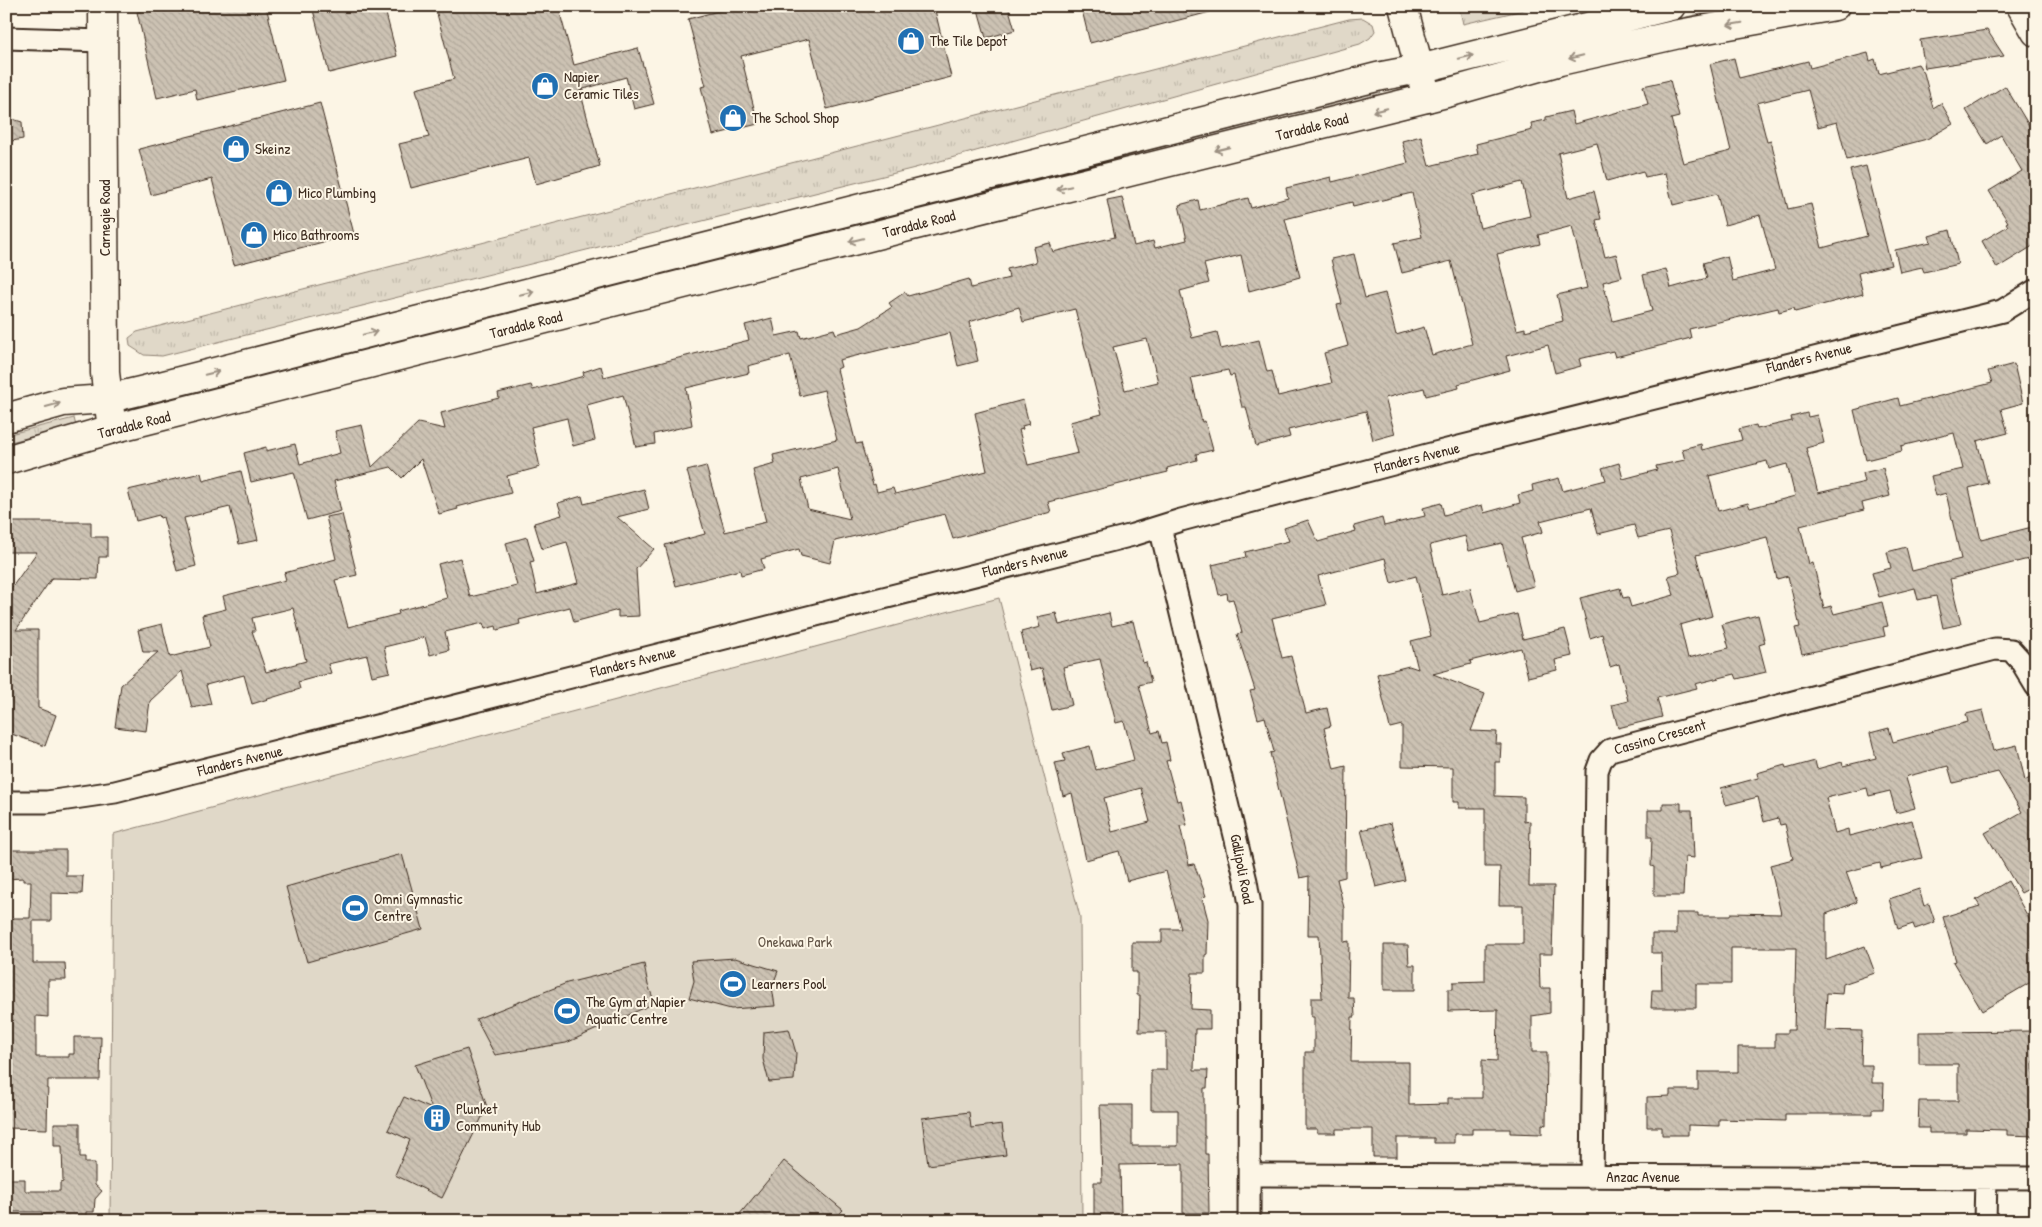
<svg xmlns="http://www.w3.org/2000/svg" width="2042" height="1227" font-family="'Patrick Hand',sans-serif">
<defs>
<pattern id="grass-tufts" width="24" height="20" patternUnits="userSpaceOnUse" patternTransform="scale(1.25)"><rect width="24" height="20" fill="#e0d8c8"/><path d="M3 7l-1-3M5 7V3M7 7l1-3M15 17l-1-3M17 17v-4M19 17l1-3" fill="none" stroke="#c1baab"/></pattern>
<pattern id="building-back-hatch" width="6" height="6" patternUnits="userSpaceOnUse" patternTransform="scale(1.25)"><rect width="6" height="6" fill="#ccc2b3"/><path d="M-1 5l2 2M0 0l6 6M5-1l2 2" fill="none" stroke="#b0a79a"/></pattern>
</defs>
<rect width="100%" height="100%" fill="#fcf5e5"/>
<filter id="ink" filterUnits="userSpaceOnUse"><feTurbulence type="fractalNoise" baseFrequency=".02" numOctaves="2"/><feDisplacementMap in="SourceGraphic" scale="10" xChannelSelector="R" yChannelSelector="G"/><feConvolveMatrix kernelMatrix="1 2 1 2 8 2 1 2 1" color-interpolation-filters="sRGB"/></filter>
<g filter="url(#ink)">
<path fill="url(#grass-tufts)" stroke="#8e8173" d="M1459 6H1541L1463 24Z
M1734 6H1751L1476 70 1475 66Z
M1363 18 1373 24 1375 31 1370 38 1360 44 915 168 162 356 144 355 130 346 129 338 137 332 156 327 1349 19Z
M1380 91 1382 96 357 356 147 402V400L359 351Z
M74 418 76 426 6 443V435Z"/>
<path fill="#e0d8c8" stroke="#8e8173" d="M999 598 1080 917 1082 1221H110L113 834Z"/>
<path fill="url(#building-back-hatch)" stroke="#3b2a1e" fill-rule="evenodd" d="M162 6H266L284 80 197 100 195 89 157 98 137 12Z
M312 6H384L397 56 329 73Z
M435 6H558L574 65 638 48 654 104 634 109 626 77 580 90 600 166 536 184 529 158 411 188 399 144 429 137 416 89 454 79Z
M737 6H934L951 77 827 109 809 39 741 56 758 124 713 135 701 87 706 86 688 19Z
M977 6H1008L1015 30 986 38Z
M1081 6H1209L1210 12 1090 43Z
M1987 30 2004 56 1925 68 1920 40Z
M1868 53 1870 61 1875 59 1879 74 1918 64 1924 73 1933 108 1941 103 1953 124 1927 139 1847 160 1837 122 1818 127 1808 90 1757 103 1767 142 1771 141 1788 209 1811 204 1822 248 1867 236 1850 170 1866 166 1891 265 1858 273 1863 294 1795 312 1794 308 1779 312 1778 308 1689 329 1691 338 1615 357 1613 351 1579 359 1581 366 1555 373 1548 345 1506 356 1510 370 1458 384 1459 388 1426 396 1424 388 1385 398 1395 434 1373 440 1366 411 1288 430 1290 437 1256 446 1246 407H1242L1234 375 1230 376 1228 370 1191 378 1202 422 1205 421 1213 450 1196 454 1197 460 1167 468 1168 472 1048 502 1051 512 953 539 945 514 835 541 830 563 801 556 799 549 761 559 764 569 741 575 740 570 676 586 665 545 705 534 687 471 706 466 725 532 766 522 753 470 775 464 773 455 837 440 824 390 800 396 790 355 748 366 749 373 686 388 692 425 654 434 655 444 636 447 623 395 587 405 595 440 573 446 567 418 531 427 540 467 507 476 511 493 457 507 458 509 439 514 421 459 402 478 391 467 334 481 341 511 307 520 294 472 251 482 244 453 266 447V451L295 444 300 464 340 453 335 431 362 425 372 467 418 423 445 429 441 413 499 398 498 393 531 385 533 390 584 376 583 372 601 366 604 377 749 340 745 325 772 318 776 336 799 331 801 338 834 329 836 334 861 327 892 307 889 303 905 292 908 296 969 279 971 288 1009 278 1007 269 1036 262 1033 247 1050 243 1053 252 1115 237 1107 200 1122 197 1134 246 1153 241 1155 248 1187 240 1179 205 1198 200 1200 210 1248 198 1251 208 1288 198 1286 188 1331 177 1332 182 1408 163 1402 141 1421 136 1429 166 1478 154 1476 144 1532 130 1531 123 1546 120V117L1571 111 1574 124 1648 104 1643 86 1670 80 1679 117 1671 119 1683 163 1731 151 1710 64 1734 58 1739 78 1808 61 1810 68ZM1597 143 1607 181 1643 171 1645 177 1665 173 1673 205 1717 194 1725 225 1760 215 1775 270 1733 281 1727 256 1703 263 1707 278 1671 288 1666 269 1643 275 1652 311 1613 321 1603 282 1622 277 1616 254 1605 257 1596 220 1601 219 1594 191 1568 198 1558 153ZM1522 182 1530 216 1480 228 1472 195ZM1412 193 1422 237 1394 243 1402 273 1451 261 1472 344 1432 355 1424 327 1396 335 1385 293 1365 298 1354 254 1331 259 1342 304 1337 305 1348 346 1324 353 1332 383 1278 396 1272 371 1267 372 1259 340 1221 349 1217 332 1192 338 1180 291 1209 283 1204 264 1241 255 1249 291 1300 277 1285 219 1352 202 1353 207ZM1572 226 1587 288 1557 295 1563 321 1525 331V328L1517 330 1497 254 1540 244 1538 235ZM1019 307 1023 322 1075 309 1102 414 1070 422 1078 453 1028 465 1019 430 1023 429 1022 426 1029 424 1023 400 975 413 987 471 895 494 893 488 877 492 875 484 873 485 861 443 856 444 837 369 841 367 839 360 950 333 958 366 978 361 969 322ZM1147 339 1158 382 1125 390 1113 347ZM838 469 850 519 808 509 801 479Z
M2005 86 2036 137V244L1997 268 1982 241 2008 226 2006 223 2008 222 1989 191 2022 171 2001 135 1987 144 1966 110Z
M320 103 354 234 234 265 212 179 151 195 139 149Z
M6 117 22 122 23 139 6 142Z
M1950 230 1958 264 1924 272 1922 267 1900 272 1895 250 1931 242 1929 236Z
M2014 364 2023 403 2001 409 2008 433 1977 441 1988 483 1969 488 1981 540 2036 526V557L1950 579 1961 624 1943 628 1936 596 1918 600 1915 588 1879 597 1872 573 1891 568 1887 552 1906 547 1912 571 1961 559 1946 493 1936 496 1931 476 1963 469 1954 433 1901 446 1902 451 1866 460 1854 410 1898 398 1900 406 1992 383 1988 371Z
M1807 413 1808 417 1817 415 1824 443 1806 448 1818 493 1865 482 1863 473 1883 468 1890 496 1862 503 1864 510 1800 526 1809 564 1813 563 1824 608 1831 606 1834 614 1882 602 1888 626 1883 627 1885 636 1802 654 1795 628 1800 627 1788 576 1777 579 1767 537 1696 555 1712 616 1680 625 1688 658 1729 648 1722 624 1758 615 1765 643 1759 645 1766 672 1737 679 1735 674 1695 684 1697 688 1657 698 1662 717 1618 728 1612 705 1628 701 1619 664 1610 667 1602 634 1590 638 1580 598 1620 588 1623 598 1628 597 1631 607 1674 595 1668 576 1680 573 1669 531 1638 538 1634 525 1598 534 1591 508 1540 521 1543 532 1521 538 1534 586 1515 591 1502 543 1469 551 1465 536 1430 545 1442 595 1470 588 1480 623 1517 614 1523 639 1565 629 1572 656 1555 660 1557 670 1528 677 1521 648 1470 661 1471 664 1433 674 1485 694 1471 731 1497 732 1496 744H1501L1500 762H1495V796L1524 797V822L1530 821 1529 886H1554L1552 954H1539L1540 988H1550V1013L1532 1016V1052H1547L1546 1125 1542 1124V1134L1510 1133V1129H1472V1134H1454V1143H1434V1138H1397V1157H1373V1129H1336V1133H1317V1129H1305V1052H1314V1017H1311V998H1322L1319 935H1308L1309 876 1300 878 1270 753 1274 752 1265 717 1258 719 1250 691 1255 690 1237 634 1242 633 1233 599 1228 600 1227 593 1219 595 1212 565 1246 557 1245 552 1289 541 1284 528 1308 520 1318 542 1356 531 1354 526 1382 518 1384 526 1425 516 1423 508 1441 503 1444 515 1482 505 1484 513 1520 503 1518 495 1533 491 1532 485 1559 478 1563 491 1606 480 1602 468 1619 463 1623 479 1657 470 1656 466 1685 460 1682 449 1701 444 1702 450 1742 440 1739 429 1756 425 1757 429 1792 421 1791 417ZM1767 461 1769 469 1787 464 1795 496 1750 508 1748 503 1718 511 1709 476ZM1385 558 1391 583 1416 576 1431 636 1411 641 1418 669 1409 666 1377 674 1390 728 1402 725V766L1453 767V802H1459V808H1485V867H1500L1499 905H1523V944H1485V981L1453 982V989H1448V1011L1498 1010 1497 1061 1482 1060V1098H1448V1104L1409 1105V1062H1351L1352 1017H1355L1354 998H1348L1349 941 1344 942V908L1337 879 1345 877 1346 766 1334 769 1324 728 1331 726 1327 708 1306 713 1291 656 1282 658 1272 618 1326 605 1318 576Z
M241 471 258 540 239 544 230 507 184 518 196 566 177 571 163 517 160 518 159 515 136 521 128 490 201 473 203 481Z
M644 489 649 509 617 517 654 549 636 569 639 616 618 617V610L574 622 570 607 519 620 520 624 497 630 496 626 485 629 483 623 445 632 449 650 430 655 425 637 384 647 390 672 372 676 367 655 328 664 331 673 298 682 300 689 252 704 244 675 206 685 211 704 192 708 182 671 150 701 146 731 115 727 121 685 158 652H143L138 630 162 624 170 657 210 647 202 615 226 609 223 596 286 580 284 573 336 559 326 517 342 514 357 575 335 580 348 627 399 614 398 611 447 598 438 564 460 558 470 597 517 586 506 543 527 537 534 561 530 562 537 594 578 583 567 542 542 549 534 523 562 515 558 503 582 496 584 504ZM293 608 306 661 266 672 252 631H255L252 618Z
M6 522H91V537H107V557H99L98 579 52 578 16 630H38V708L56 715 45 746 6 732V697L10 698V621L6 623V592L10 590 37 552H6Z
M1056 613 1059 625 1109 613 1112 626 1133 621 1143 663 1146 662 1151 682 1139 685 1152 733 1159 731 1162 743 1166 742 1170 760 1166 761 1177 801 1181 800 1187 825 1180 826 1189 865 1194 864 1206 896 1202 897 1208 920 1207 954 1205 955V973H1192L1191 1009 1210 1010V1029H1195L1194 1070H1208L1207 1088H1204V1136H1205V1154H1208L1209 1213H1183V1164L1120 1165 1121 1216 1094 1217V1182H1102L1100 1105H1132V1146H1178V1110H1151V1070H1166V1032H1139L1140 995H1137V972H1132V942H1162V929H1181L1166 871 1127 881 1119 851 1086 860 1072 793 1063 796 1055 763 1065 761 1063 753 1090 746 1096 770 1134 760 1124 721 1116 723 1100 659 1063 667 1072 705 1052 710 1042 668 1030 671 1021 632 1040 627 1037 617ZM1141 788 1150 822 1112 832 1104 798Z
M1983 710 1993 751 2017 745 2025 781 2036 774V885L2021 893 1985 833 2022 812 1998 772 1953 783 1948 766 1908 776 1906 778 1915 808 1896 813 1890 791 1869 796 1867 788 1826 798 1835 833 1848 829 1849 836 1912 820 1922 858 1881 868 1880 863 1846 872 1857 902 1826 914V960L1865 946 1875 973 1843 984 1842 994 1827 993 1825 1030 1862 1031 1861 1065H1872V1083H1884L1883 1109H1872V1114H1785V1121L1719 1119V1126L1688 1125V1135H1662V1127H1647V1097L1670 1096V1090H1698V1072H1738V1047H1775V1033H1788V1030H1794L1796 948H1731V984H1696V1008H1651L1652 990H1662L1661 953H1652V934H1676V913H1698V916H1730L1731 913 1781 914 1770 865 1793 859 1785 824 1780 825 1778 818 1764 822 1758 797 1726 805 1721 788 1758 778 1757 773 1785 765 1786 769 1815 761 1817 769 1842 762 1843 766 1876 758 1870 733 1889 728 1893 742 1968 722 1966 714Z
M1663 803H1681V810H1692L1694 858 1685 857 1683 896H1654V867L1651 866 1652 837H1648V810H1663Z
M1391 823 1405 880 1376 887 1361 830Z
M6 850H66V876H83L82 894 51 893V921H33V963H65L66 980H48V1017L36 1016V1057H69V1054H74V1037H101L100 1080H48L47 1129 6 1128V918H30L31 881H23V878L6 879Z
M402 854 423 929 307 962 286 887Z
M2008 881 2036 931V979L1982 1011 1953 962 1956 961 1943 917 1980 906 1976 900Z
M1919 889 1924 906 1929 904 1935 922 1915 929 1913 924 1898 929 1889 899Z
M1384 945H1408L1409 965H1415V990H1384Z
M735 958 778 971 772 987 775 1006 731 1009 689 998 694 981 691 961Z
M644 964 648 985 655 1003 566 1043 495 1055 476 1019 567 983Z
M789 1029 796 1053 794 1080 769 1082 763 1059 764 1032Z
M2036 1031V1058L2033 1061 2035 1136 2007 1135V1130L1966 1129V1133H1929V1128H1918L1919 1101H1958V1064H1919V1032Z
M467 1049 487 1107 442 1198 395 1175 410 1140 388 1130 404 1097 432 1109 415 1065Z
M969 1112 971 1128 1002 1124 1006 1155 928 1165 922 1118Z
M54 1123H80V1157H85V1163H95V1185L102 1191 95 1199 94 1212H86V1221H53V1215H42V1212H6V1179H25V1191H60V1183L63 1182 62 1146H54Z
M784 1161 843 1210 833 1221H734Z"/>
<g fill="none" stroke-linecap="round" stroke-linejoin="round">
<g stroke="#3b2a1e" stroke-width="25">
<path id="street" d="M6 38 103 41
M1160 527 1246 881 1250 905 1249 1221
M6 802H47L115 792 1133 535 1181 520 1427 455 2002 311 2036 290
M1250 1175 2036 1178
M1592 1177 1597 771 1601 760 1610 750 1995 649 2011 650 2021 661 2036 686
M1985 1221 1986 1178"/>
</g>
<g stroke="#3b2a1e" stroke-width="31">
<path id="secondary" d="M103 6 105 373 112 429
M1403 6 1427 98
M2021 6 2036 32"/>
</g>
<g stroke="#3b2a1e" stroke-width="31">
<path id="highway" d="M6 418 63 402 106 399 144 390 1377 77 1419 69 1671 6
M6 460 112 429 912 226 1447 93 1560 61 1679 34 1835 6"/>
</g>
<use href="#street" stroke="#fcf5e5" stroke-width="21"/>
<use href="#secondary" stroke="#fcf5e5" stroke-width="28"/>
<use href="#highway" stroke="#fcf5e5" stroke-width="28"/>
</g>
<defs><path id="oneway-shaft" d="M-6 0H5M1.5-3L5.5 0L1.5 3" fill="none" stroke-width="1.6" stroke-linecap="round" stroke-linejoin="round" transform="scale(1.25)"/></defs>
<g stroke="#9c9082">
<use href="#oneway-shaft" transform="translate(1735 24) rotate(170)"/>
<use href="#oneway-shaft" transform="translate(1466 57) rotate(-14)"/>
<use href="#oneway-shaft" transform="translate(1576 57) rotate(167)"/>
<use href="#oneway-shaft" transform="translate(1380 110) rotate(166)"/>
<use href="#oneway-shaft" transform="translate(1222 149) rotate(166)"/>
<use href="#oneway-shaft" transform="translate(1064 188) rotate(166)"/>
<use href="#oneway-shaft" transform="translate(856 240) rotate(166)"/>
<use href="#oneway-shaft" transform="translate(527 293) rotate(-14)"/>
<use href="#oneway-shaft" transform="translate(370 333) rotate(-14)"/>
<use href="#oneway-shaft" transform="translate(212 373) rotate(-14)"/>
<use href="#oneway-shaft" transform="translate(53 405) rotate(-15)"/>
</g>
</g>
<defs>
<g id="shop-disc" transform="scale(1.4375)"><circle r="9.5" fill="#1f6fb2" stroke="#fcf5e5"/><path d="M-5-2.5h2.3a2.7 3.5 0 0 1 5.4 0H5L5.5 6h-11ZM-1.5-2.5h3a1.5 2.3 0 0 0-3 0Z" fill="#fff"/></g>
<g id="stadium-disc" transform="scale(1.4375)"><circle r="9.5" fill="#1f6fb2" stroke="#fcf5e5"/><path d="M0-5a6.5 5 0 1 0 0 10a6.5 5 0 1 0 0-10ZM-3.5-1.8h7v3.6h-7Z" fill="#fff"/></g>
<g id="building-disc" transform="scale(1.4375)"><circle r="9.5" fill="#1f6fb2" stroke="#fcf5e5"/><path d="M-4-6H4V6H1V3H-1V6H-4ZM-2.5-4.3h1.7v1.8h-1.7ZM.8-4.3h1.7v1.8H.8ZM-2.5-1h1.7V.8h-1.7ZM.8-1h1.7V.8H.8Z" fill="#fff"/></g>
</defs>
<g fill-rule="evenodd">
<use href="#shop-disc" x="911" y="41"/>
<use href="#shop-disc" x="545" y="86"/>
<use href="#shop-disc" x="733" y="118"/>
<use href="#shop-disc" x="236" y="149"/>
<use href="#shop-disc" x="279" y="193"/>
<use href="#shop-disc" x="254" y="235"/>
<use href="#stadium-disc" x="355" y="908"/>
<use href="#stadium-disc" x="733" y="984"/>
<use href="#stadium-disc" x="567" y="1011"/>
<use href="#building-disc" x="437" y="1118"/>
</g>
<g text-anchor="middle" stroke-width="4" stroke-linejoin="round" paint-order="stroke">
<g font-size="15" fill="#3b2a1e" stroke="#fcf5e5" text-anchor="start">
<text x="930" y="46">The Tile Depot</text>
<text x="564" y="82">Napier<tspan x="564" dy="17">Ceramic Tiles</tspan></text>
<text x="752" y="123">The School Shop</text>
<text x="255" y="154">Skeinz</text>
<text x="298" y="198">Mico Plumbing</text>
<text x="273" y="240">Mico Bathrooms</text>
<text x="374" y="904">Omni Gymnastic<tspan x="374" dy="17">Centre</tspan></text>
<text x="752" y="989">Learners Pool</text>
<text x="586" y="1007">The Gym at Napier<tspan x="586" dy="17">Aquatic Centre</tspan></text>
<text x="456" y="1114">Plunket<tspan x="456" dy="17">Community Hub</tspan></text>
</g>
<g font-size="15" fill="#3b2a1e" stroke="#fcf5e5">
<text transform="translate(1312 127) rotate(-14)" y="5">Taradale Road</text>
<text transform="translate(105 218) rotate(-90)" y="5">Carnegie Road</text>
<text transform="translate(919 224) rotate(-14)" y="5">Taradale Road</text>
<text transform="translate(526 325) rotate(-14)" y="5">Taradale Road</text>
<text transform="translate(1809 358) rotate(-14)" y="5">Flanders Avenue</text>
<text transform="translate(134 425) rotate(-14)" y="5">Taradale Road</text>
<text transform="translate(1417 458) rotate(-14)" y="5">Flanders Avenue</text>
<text transform="translate(1025 562) rotate(-14)" y="5">Flanders Avenue</text>
<text transform="translate(633 662) rotate(-14)" y="5">Flanders Avenue</text>
<text transform="translate(1660 737) rotate(-16)" y="5">Cassino Crescent</text>
<text transform="translate(240 761) rotate(-14)" y="5">Flanders Avenue</text>
<text transform="translate(1242 869) rotate(79)" y="5">Gallipoli Road</text>
<text x="1643" y="1182">Anzac Avenue</text>
</g>
<g font-size="15" fill="#645648" stroke="#fcf5e5">
<text x="795" y="947">Onekawa Park</text>
</g>
</g>
<rect width="2042" height="1227" fill="none" stroke="#fcf5e5" stroke-width="25"/>
<rect x="12" y="12" width="2017" height="1202" fill="none" stroke="#3b2a1e" stroke-width="2" filter="url(#ink)"/>
</svg>
